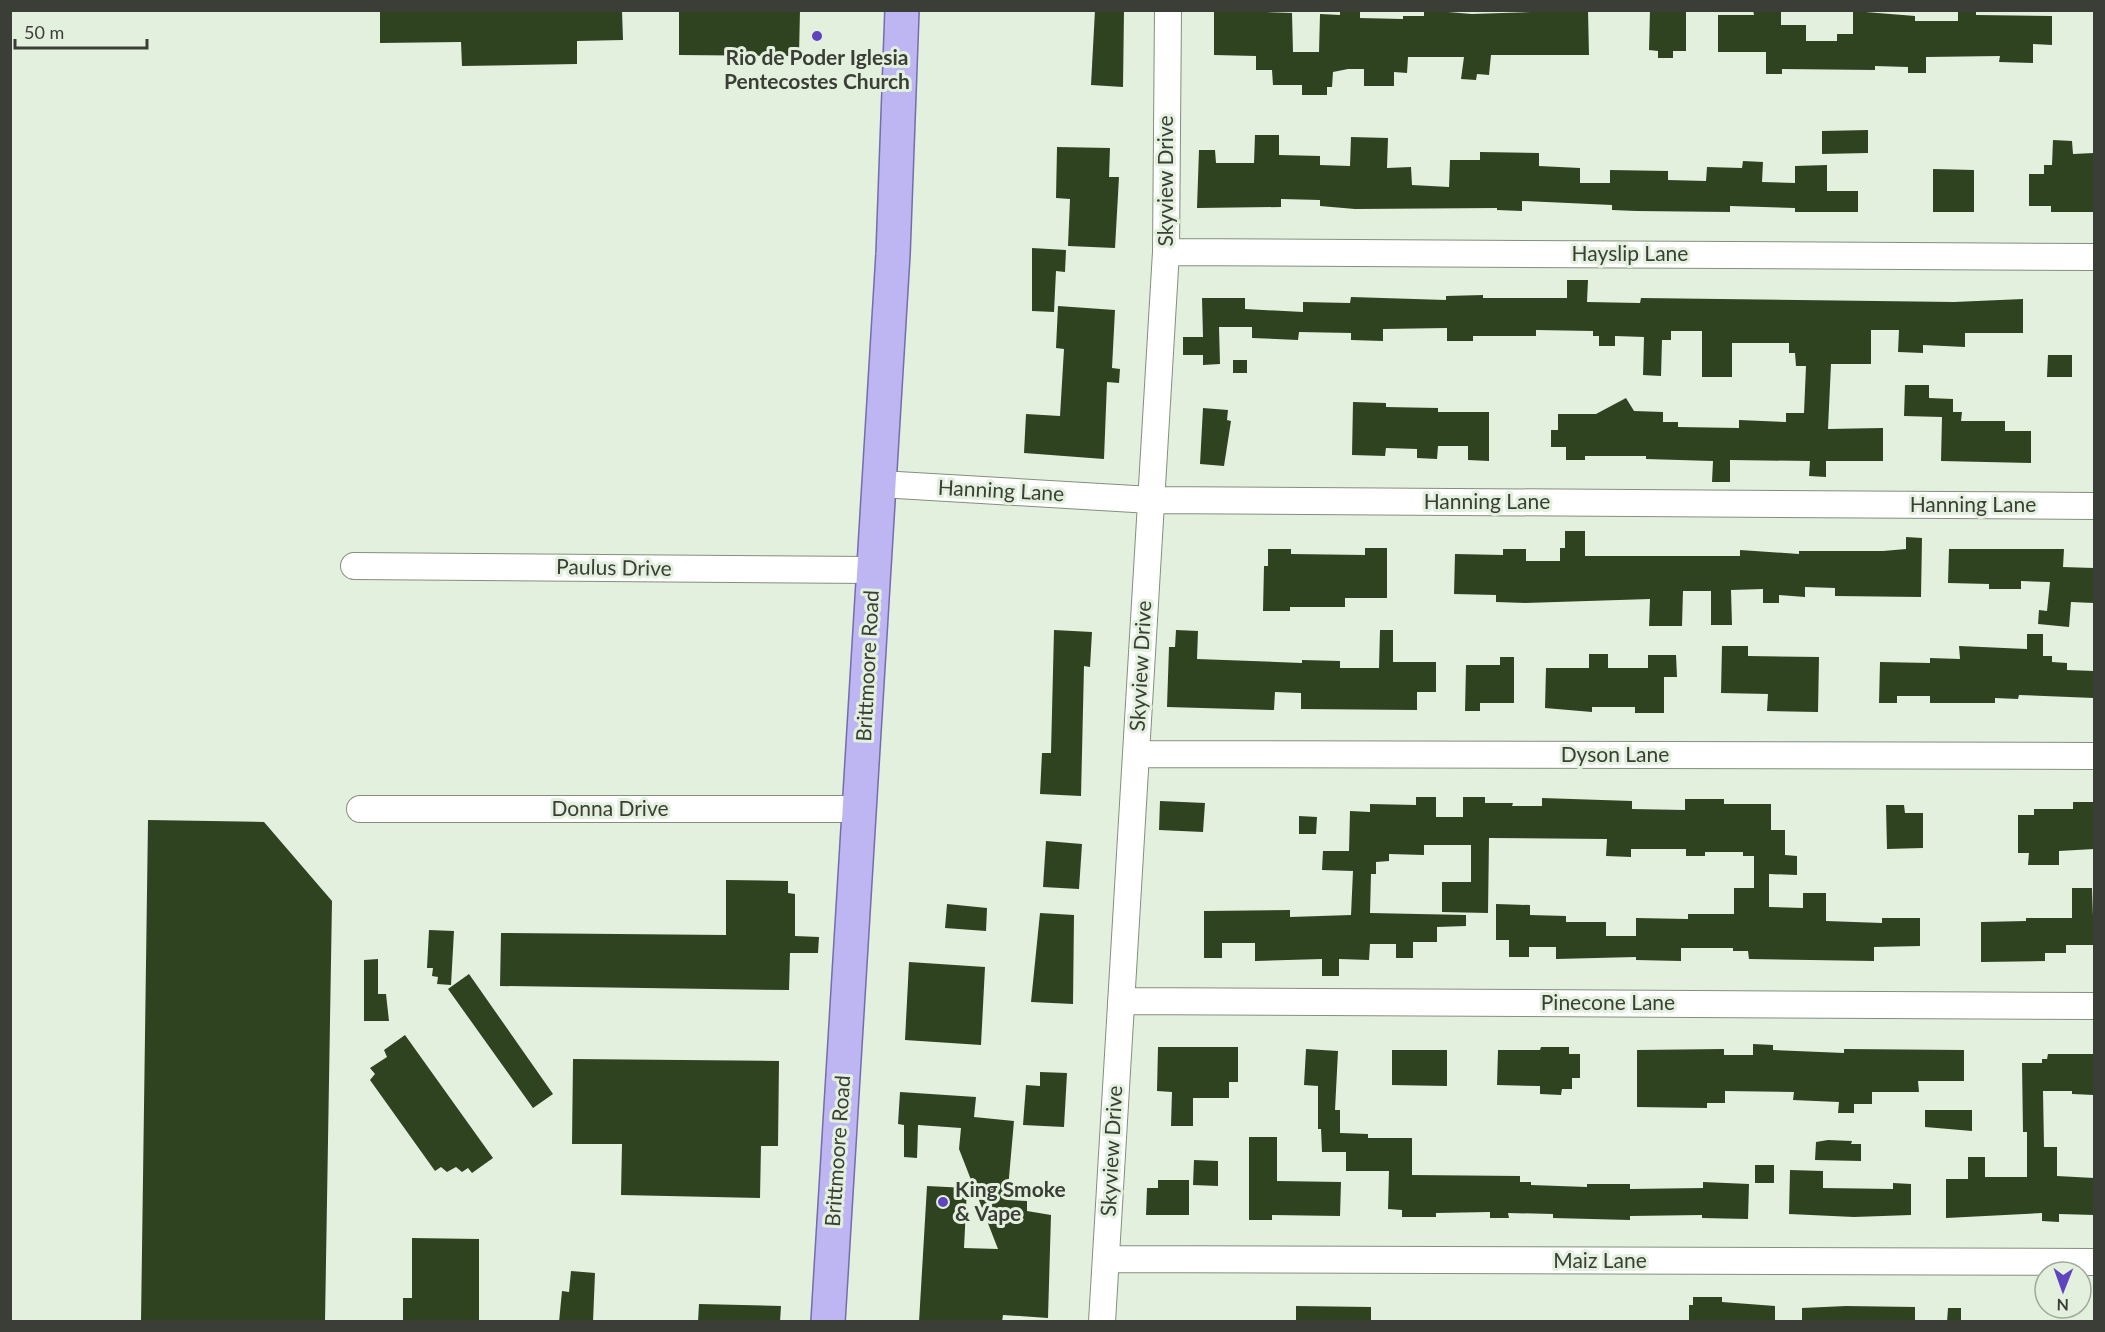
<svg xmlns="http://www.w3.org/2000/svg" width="2105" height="1332" font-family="Lato,sans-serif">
<rect width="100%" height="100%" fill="#e4f0de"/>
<path fill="#2f4321" d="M380 10H622L623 40 577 41V64L462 66 461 42 380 43Z
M679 10H800L799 56 679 55Z
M1095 10H1124L1123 87 1091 85Z
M1214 10 1292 13 1293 52H1319L1320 14 1340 15V10H1360V18L1403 19V16H1424V10L1472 14 1588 10 1589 55H1491L1489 75 1477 74 1476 80 1461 79 1464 57H1408L1407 73 1394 72V86H1364V69H1348L1333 72 1332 87H1327V95H1302V85H1273L1272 70H1256V56L1214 55Z
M1650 10H1686V51H1673V58H1658V51L1649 50Z
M1753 10H1781V25H1806V41H1837V34H1853V11L1915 16V21H1958V11H1976V15L2052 16V45L2033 44V63L1999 62 2000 56 1926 57V73H1908V67L1875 66V70L1782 69V74H1766V52H1718V15H1754Z
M1868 130V153L1822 154V131Z
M1255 135H1279V155L1320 156V165L1350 166 1351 137 1388 138 1387 168 1411 167 1412 185 1449 187 1450 160H1480V152L1539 153V166L1580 168V183H1610V170L1668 171V180L1706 181 1707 167 1742 168 1743 161 1763 162 1762 182 1795 183V166L1827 165V191H1858V212H1795V208L1730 206V212L1637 211 1612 210V205L1522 201V211L1497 210V208L1355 209 1320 206V200L1281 199V207L1197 208 1199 150H1215L1216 163H1254Z
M2053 140 2072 141 2073 154 2094 153V212H2051V206H2029V174H2044V165H2052Z
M1057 147 1110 148 1109 177H1119L1115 248 1068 246 1070 199 1056 198Z
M1933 169 1974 170V212H1933Z
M1032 248 1066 250 1065 272 1056 271 1054 312 1032 311Z
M1567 280H1588L1587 302 1640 303 1641 298 1954 302 2023 299V333H1965V347L1923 345V353L1898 352 1899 330H1871V364H1831L1828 429 1883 428V461H1826V477L1809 476 1810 461 1730 460V482H1712L1713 461 1646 459V456H1585V460H1566V447H1551V430H1558V414H1596L1626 398 1634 411 1663 412V422H1678V427L1739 428V420L1786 422V413H1804L1806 366H1796L1795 353H1789V343H1732V377H1702V331H1671V340H1662L1661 376 1643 375 1644 337 1615 336V346H1599V336H1593V331L1536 330V336H1473V341H1447V328L1383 329V341L1351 340V333L1299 332 1298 340 1252 338V327H1219L1220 364 1203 365V355H1183V337H1203L1202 298H1245V309L1303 312V302L1350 303 1351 297 1446 300V296L1483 295V298H1567Z
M1058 306 1115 310 1112 368 1120 369 1119 383 1107 382 1104 459 1024 453 1026 414 1060 416 1064 349 1056 348Z
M2048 355H2072V377H2047Z
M1233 360H1247V373H1233Z
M1905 385H1929V398L1953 399V412H1962L1961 421H2005V431H2031V463L1941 461 1942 417 1904 416Z
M1353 402 1386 403V407L1438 408V412H1489V461L1468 460V446H1438L1437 459 1417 458V449L1386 448 1385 456 1352 455Z
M1203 408 1228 410 1227 420 1231 421 1224 466 1200 464Z
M1565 531H1585V556H1740V550L1799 554V551H1883L1906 549V537L1922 538 1921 597 1835 596V588L1805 587V597L1779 595V603H1763V589L1731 590 1732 625H1711V591H1683L1682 626H1649L1650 599 1525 603 1496 602V595L1454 594 1455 554 1503 555V549H1526V561H1560V548H1565Z
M1365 548H1387V598H1345V607H1290V611H1263L1264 566H1268V549H1291V554L1365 555Z
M1949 549H2064L2063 567 2094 568V603L2071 602 2069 627 2038 624 2039 610 2047 611 2050 582 2021 581V589H1989V584L1948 583Z
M1054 630 1092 632 1090 667 1084 666 1081 796 1040 794 1042 753H1051Z
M1176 630 1198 631 1197 659 1302 663V660L1340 661V668H1379L1380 630H1393V662H1436V692H1417V710L1301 709V693L1275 692 1274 710 1167 707 1169 647H1175Z
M2027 634H2043V656H2052V662L2067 663V670L2094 671V698L2019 695 2018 699 1995 698V703H1930V696H1897V703H1879L1880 662 1930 663V658L1960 659 1959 646 2027 649Z
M1722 646H1748V656L1819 657 1818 712 1767 711 1768 694 1721 693Z
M1589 654H1608V668H1648V655H1676L1677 677H1664V713H1635V707H1592V712L1545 708 1546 668H1589Z
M1500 657H1514V703H1480V711H1465L1466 665H1500Z
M1416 797H1436V817H1463V797H1485V803H1513L1512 806H1542V798L1632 801V809L1685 810V799H1724V804H1771V830H1785V855L1797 856V875L1769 874V907L1803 908V893H1826V921L1882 923V918H1920V946L1874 947V961L1749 959 1748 951H1733V948H1681V961L1636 960V957L1556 959V947H1529V957H1509V940H1496V904L1530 905V915L1566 916V922H1606V936H1636V918L1688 919V914H1734V888H1754V856H1743V852H1705V856H1686V849H1631V857L1606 856 1607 839 1489 838 1488 913 1442 912V882H1471V845H1424V855L1389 854V861L1376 862V874H1371L1370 913 1466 915V926L1437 927V942H1413V958H1396V944H1370L1369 960 1339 959V976H1322V959L1255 961V943H1222V958H1204V911L1290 910V917L1351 915 1353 871 1322 870 1323 851H1349L1350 811 1370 812V804L1416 805Z
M1160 801 1205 803 1203 832 1159 830Z
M2073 802H2094V849L2059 851V865H2028L2029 853H2018V815H2034V809H2073Z
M1886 805H1904L1905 813H1923V848L1887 849Z
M1299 816 1317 817 1316 834H1299Z
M148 820 264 822 332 901 325 1322H141Z
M1046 841 1082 844 1079 889 1043 887Z
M726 880 788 881V893L795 894V936L819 937 818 953H790L789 990 500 986 501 933 726 935Z
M2072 888H2092L2094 945H2066V953H2045V961L1981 962V922L2026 921V918H2072Z
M947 904 987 908 986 931 945 928Z
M1040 913 1074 915 1073 1004 1031 1002Z
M429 930 454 931 451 985 437 984 438 977 432 976 433 968H427Z
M378 959V994H386L389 1021H364V960Z
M909 962 985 967 981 1045 905 1040Z
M469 974 553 1094 533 1108 448 989Z
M405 1035 493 1158 472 1173 468 1168 462 1172 456 1167 447 1172 441 1167 435 1171 370 1080 375 1074 370 1068 387 1057 384 1050Z
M1753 1044 1773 1045V1050L1844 1053V1049L1964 1050V1081H1918L1919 1092H1872V1104H1854V1113H1838L1839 1102 1793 1100 1794 1092 1725 1091V1103H1707V1108L1637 1107V1050L1724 1049V1055H1753Z
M1158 1047H1238V1082H1229V1098H1193V1126H1171L1172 1092 1157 1091Z
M1541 1047H1569V1054H1580V1078H1572V1089H1562L1561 1095 1540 1094V1086L1497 1085 1498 1050H1540Z
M1306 1049 1338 1051 1335 1110H1340V1133L1368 1134V1138H1412V1175L1520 1176V1182H1531V1185L1587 1187V1184H1630V1189L1703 1188V1182L1749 1184 1748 1219 1702 1218V1215L1630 1216V1220L1553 1218V1214L1508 1213 1509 1218H1490V1212L1436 1213V1217H1402V1210L1388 1209 1389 1171H1346V1152H1322L1321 1129H1318V1086L1304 1085Z
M1392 1050H1447V1086L1392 1085Z
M2048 1054H2094V1095L2072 1094V1091H2043L2044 1147H2057V1176L2094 1178V1215L2059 1214V1222L2042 1221V1213L1946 1218V1179H1968V1157H1985V1177H2027V1132H2023L2022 1063H2042V1059H2047Z
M573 1059 779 1061 778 1146H761L760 1198 621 1195 622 1144H572Z
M1040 1072 1067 1073 1064 1127 1023 1125 1026 1085 1040 1086Z
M900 1092 976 1097 974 1117 1014 1121 1007 1200 1027 1201V1211L1051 1215 1048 1318 1003 1315 1002 1322H919L927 1186 967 1188 964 1248 998 1249 959 1149 961 1128 918 1125 917 1158 904 1157V1125L898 1124Z
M1925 1110H1972V1131L1925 1127Z
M1249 1137H1277V1181L1341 1182 1340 1216 1272 1215V1220H1249Z
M1828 1140 1852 1141 1851 1144H1861V1161L1815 1160 1816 1142Z
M1194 1160 1218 1161V1186L1193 1185Z
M1755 1165H1774V1183H1755Z
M1790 1170 1823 1171V1188L1893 1189V1183L1911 1184V1215L1854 1217 1789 1214Z
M1158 1180H1189V1215H1146L1147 1188H1158Z
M412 1238 479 1239V1322H403V1298H412Z
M571 1271 595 1273 593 1322H559L562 1291 569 1292Z
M1693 1297H1722V1302L1775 1306V1322H1689V1305H1693Z
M699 1304 781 1306 780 1322H698Z
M1296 1306 1371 1307V1322H1296Z
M1846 1306 1915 1307V1322H1802V1308Z
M1948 1308H1961V1322H1947Z"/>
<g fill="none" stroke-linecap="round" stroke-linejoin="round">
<g stroke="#838e7d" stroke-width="28">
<path id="minor" d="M1166 252 2094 257
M880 484 1151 500 2094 506
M354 566 874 570
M1136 754 2094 756
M360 809H860
M1121 1001 2094 1006
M1106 1259 2094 1262
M1102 1322 1166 252 1168 10"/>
</g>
<g stroke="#746dab" stroke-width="36">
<path id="major" d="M828 1322 893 254 902 10"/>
</g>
<use href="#minor" stroke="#fff" stroke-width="26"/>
<use href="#major" stroke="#beb6f2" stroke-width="33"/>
</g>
<g fill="#5e44bd" stroke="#e4f0de" stroke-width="2">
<circle cx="817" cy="36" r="6"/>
<circle cx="943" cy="1202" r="6"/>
</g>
<g text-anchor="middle" stroke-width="6" stroke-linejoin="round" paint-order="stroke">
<g font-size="21" font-weight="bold" fill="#3a3e37" stroke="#e4f0de">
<text x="817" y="65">Rio de Poder Iglesia<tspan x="817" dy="24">Pentecostes Church</tspan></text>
<text x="955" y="1197" text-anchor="start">King Smoke<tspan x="955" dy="24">&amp; Vape</tspan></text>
</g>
<g font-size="21" fill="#3a3e37" stroke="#e4f0de">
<text transform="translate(1166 181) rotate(-90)" y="7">Skyview Drive</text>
<text x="1630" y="261">Hayslip Lane</text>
<text transform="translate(1001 491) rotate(3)" y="7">Hanning Lane</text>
<text x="1487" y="509">Hanning Lane</text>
<text x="1973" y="512">Hanning Lane</text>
<text transform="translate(614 568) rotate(1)" y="7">Paulus Drive</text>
<text transform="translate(868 666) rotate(-87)" y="7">Brittmoore Road</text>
<text transform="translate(1141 666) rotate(-87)" y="7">Skyview Drive</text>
<text x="1615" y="762">Dyson Lane</text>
<text x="610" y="816">Donna Drive</text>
<text x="1608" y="1010">Pinecone Lane</text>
<text transform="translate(838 1151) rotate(-86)" y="7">Brittmoore Road</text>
<text transform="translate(1112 1151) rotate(-87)" y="7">Skyview Drive</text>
<text x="1600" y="1268">Maiz Lane</text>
</g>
</g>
<rect width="2105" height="1332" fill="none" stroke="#3a3e37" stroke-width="24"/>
<g transform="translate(2063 1290) rotate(181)"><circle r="28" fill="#e4f0de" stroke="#a0a99b" stroke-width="1.5"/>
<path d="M0-4.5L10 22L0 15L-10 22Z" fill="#5e44bd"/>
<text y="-9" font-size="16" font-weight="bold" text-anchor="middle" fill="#3a3e37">N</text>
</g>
<path d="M15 39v9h132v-9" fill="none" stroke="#3a3e37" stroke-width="3"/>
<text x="24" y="39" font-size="18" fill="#3a3e37" stroke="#e4f0de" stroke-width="4.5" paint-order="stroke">50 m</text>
</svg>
